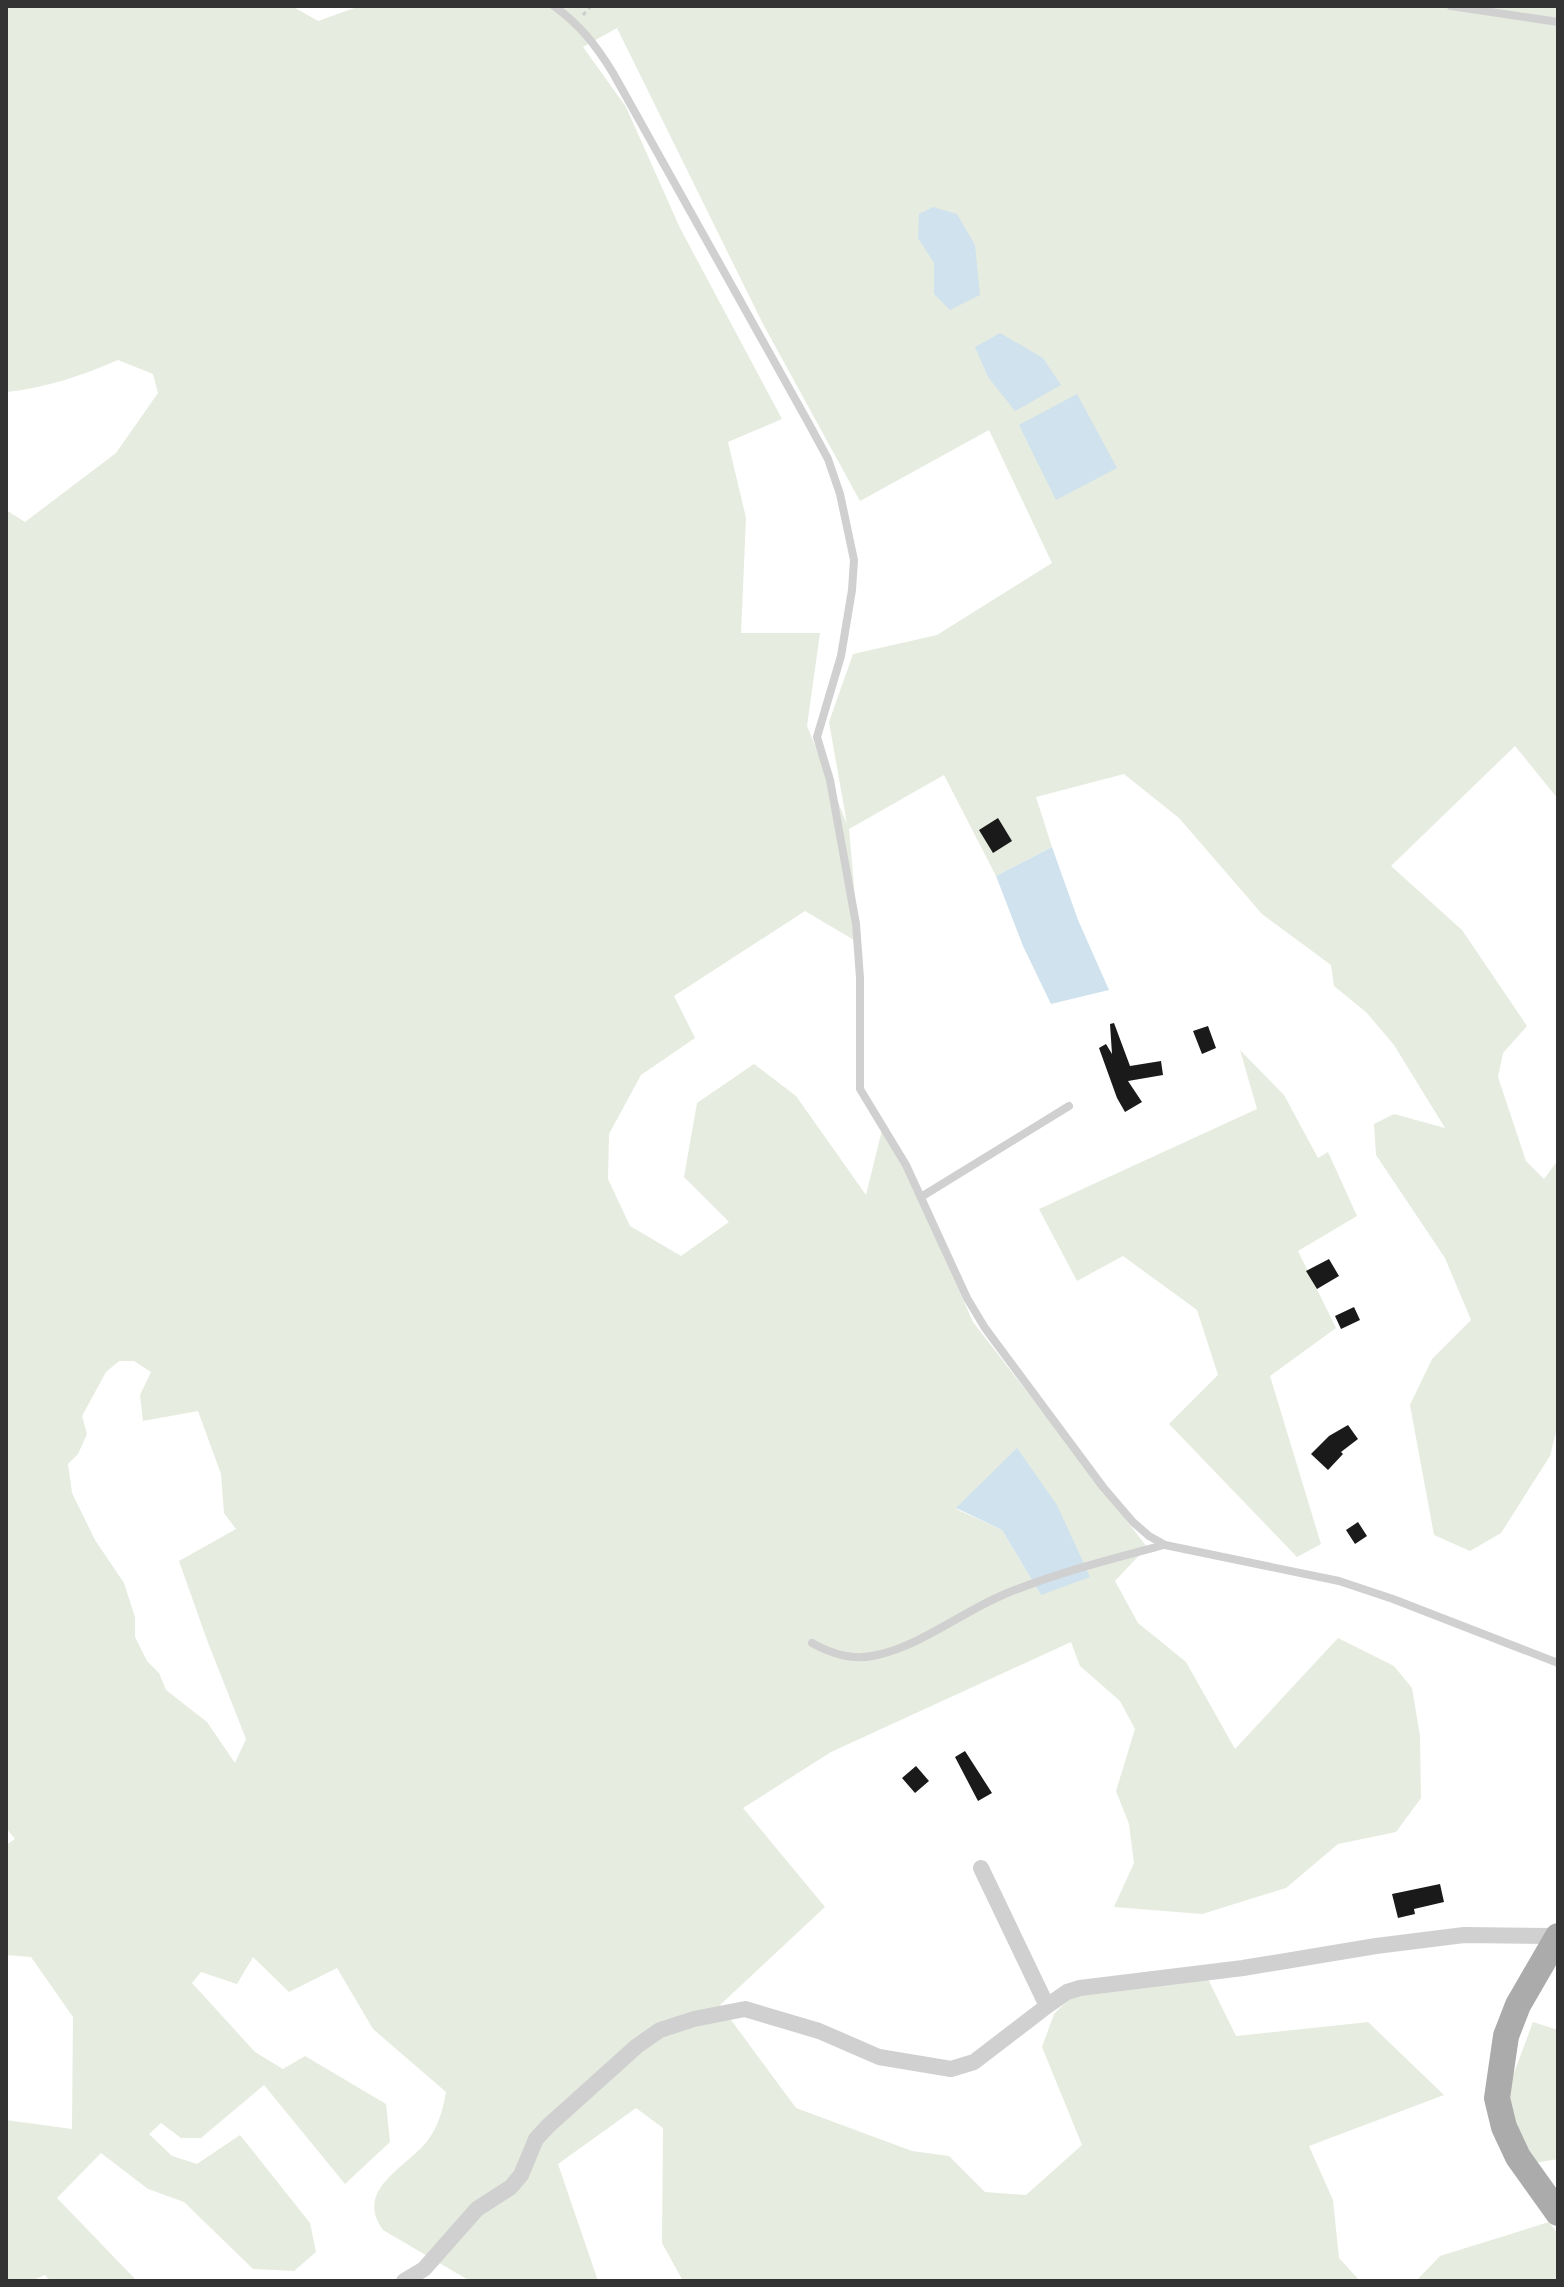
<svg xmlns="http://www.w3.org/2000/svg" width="1564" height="2287" font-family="'Work Sans',sans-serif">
<rect width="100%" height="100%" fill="#fff"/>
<path fill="#e6ecdf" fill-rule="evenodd" d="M6 6H292L318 21 360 6H1558V799L1515 746 1391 866 1462 930 1527 1026 1503 1053 1498 1077 1526 1161 1544 1179 1558 1160V1424L1550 1456 1501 1533 1470 1551 1434 1535 1410 1405 1432 1359 1471 1320 1445 1258 1376 1155 1374 1124 1394 1114 1445 1128 1394 1045 1366 1012 1334 986 1331 965 1262 914 1179 818 1124 774 1036 797 1052 847 996 876 944 775 849 829 859 943 805 911 674 996 695 1038 641 1075 609 1134 608 1179 630 1226 681 1256 729 1222 684 1177 697 1103 754 1064 796 1096 866 1195 884 1122 973 1322 1147 1547 1115 1581 1138 1623 1186 1662 1235 1749 1338 1638 1394 1666 1412 1688 1420 1736 1421 1798 1396 1832 1338 1844 1286 1888 1202 1914 1114 1907 1134 1863 1129 1824 1116 1791 1135 1729 1120 1701 1080 1666 1071 1642 831 1752 743 1808 825 1907 720 2005 796 2108 912 2151 949 2156 985 2192 1026 2195 1082 2145 1042 2047 1054 2014 1074 1994 1204 1971 1236 2036 1368 2022 1444 2095 1309 2146 1333 2200 1339 2258 1360 2281H683L662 2243 663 2128 636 2108 558 2164 598 2281H470L383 2230C353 2189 408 2167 428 2140 439 2125 443 2109 446 2092L373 2029 337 1968 289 1992 253 1957 237 1984 201 1972 192 1983 255 2052 283 2069 305 2056 386 2104 390 2142 345 2184 264 2085 201 2138H181L161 2123 149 2134 172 2156 197 2164 240 2135 310 2223 316 2252 294 2271 253 2269 184 2202 148 2189 101 2153 57 2198 137 2281H50L45 2275 31 2281H6V2120L72 2129 73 2017 31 1957 6 1955V1845L15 1839 6 1828V510L25 522 116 453 158 393 153 374 118 360C81 376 46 388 6 392ZM617 28 763 324 860 501 989 430 1052 563 937 635 853 654 829 722 847 824 807 726 820 633H741L746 518 728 442 782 419 680 228 626 107 583 47ZM119 1361H134L151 1372 140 1395 143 1421 198 1411 221 1474 224 1513 236 1529 179 1561 207 1640 246 1739 235 1763 207 1722 166 1690 159 1673 147 1661 135 1637V1617L124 1583 95 1540 72 1493 68 1464 78 1454 87 1434 82 1416 106 1372ZM1057 1505 1041 1595 1002 1530 956 1509Z
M1240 1050 1284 1095 1318 1158 1328 1152 1357 1216 1298 1251 1336 1328 1270 1376 1321 1544 1297 1557 1169 1424 1218 1375 1197 1310 1123 1256 1077 1281 1039 1209 1257 1109Z
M1533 2022 1558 2030V2159L1529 2164 1503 2102Z
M1549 2222 1558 2234V2281H1416L1440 2256Z"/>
<path fill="#cfe2ee" d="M933 207 957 214 975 245 980 295 950 310 934 294V263L918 238 919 214Z
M1000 333 1043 358 1061 385 1015 411 988 377 975 347Z
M1077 394 1117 468 1056 500 1019 425Z
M1052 847 1078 920 1109 990 1051 1004 1023 946 996 876Z
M1017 1448 1057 1505 1090 1577 1041 1595 1002 1530 956 1508Z"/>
<path fill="#1a1a1a" d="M998 818 1012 841 993 853 979 830Z
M1114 1023 1130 1066 1161 1061 1163 1075 1128 1081 1142 1102 1125 1112 1117 1098 1099 1048 1106 1044 1112 1054 1110 1024Z
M1208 1026 1216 1048 1202 1054 1193 1031Z
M1329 1259 1339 1276 1317 1289 1306 1271Z
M1354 1307 1360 1320 1341 1329 1335 1316Z
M1348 1425 1358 1439 1341 1452 1343 1454 1328 1470 1311 1454 1329 1436Z
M1358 1522 1367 1536 1355 1544 1346 1530Z
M965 1751 992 1793 978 1801 955 1757Z
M916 1766 929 1781 915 1793 902 1778Z
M1440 1884 1444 1902 1414 1909 1415 1914 1398 1918 1392 1894Z"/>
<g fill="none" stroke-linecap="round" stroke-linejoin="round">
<path stroke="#cdcdcd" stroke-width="3" stroke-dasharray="4 4" stroke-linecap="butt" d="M583 15 591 6"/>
<path stroke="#d0d0d0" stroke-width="8" d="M554 6C580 25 596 45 613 73L808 422 828 459 840 494 854 560 852 590 841 656 817 737 830 780 856 924 860 978V1089L906 1165 967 1298 985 1328 1103 1487 1133 1522 1149 1536 1165 1545 1339 1581 1393 1599 1558 1663
M1451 6 1558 22
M921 1197 1069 1106
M812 1643C832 1654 853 1661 877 1655 922 1645 962 1612 1005 1594 1056 1573 1111 1559 1164 1545"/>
<path stroke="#d0d0d0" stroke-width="16" d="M981 1868 1047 2006
M404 2281 424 2269 477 2209 511 2187 521 2175 536 2139 548 2126 637 2046 660 2030 694 2019 745 2009 819 2031 879 2057 951 2069 974 2062 1047 2006 1067 1992 1080 1988 1243 1968 1376 1946 1464 1935 1558 1936"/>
<path stroke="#ababab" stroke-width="26" d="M1558 1936 1518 2005 1506 2036 1497 2098 1504 2127 1518 2157 1558 2213"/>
</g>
<rect width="1564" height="2287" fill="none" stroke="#333333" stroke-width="16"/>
</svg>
